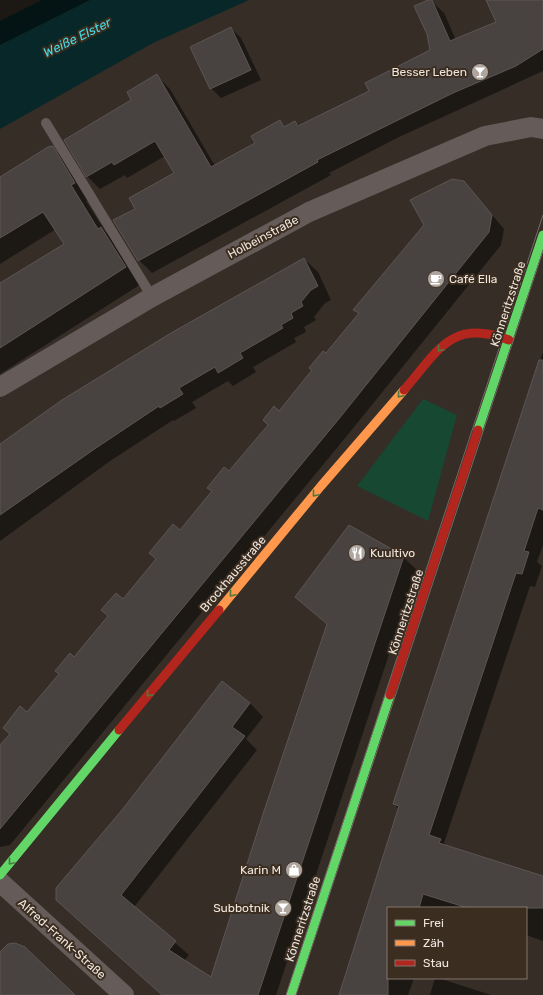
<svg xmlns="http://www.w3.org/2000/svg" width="543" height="995" font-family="Rubik,sans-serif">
<rect width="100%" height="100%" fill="#352d26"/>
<path fill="#164832" d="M423 399 457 415 428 521 357 486Z"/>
<path fill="#082728" d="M42 0H249L153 43 0 129V21Z"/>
<path fill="#0007" d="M0 0H90L0 45Z
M430 0 444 13 456 40 510 17 524 0H543V71L399 137 329 173 331 175 152 273 139 260 136 209 176 173 165 156 127 178 125 175 100 189 87 176 133 100 157 76 170 89 215 166 256 143 280 122 285 127 295 122 300 126 370 91 431 51Z
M231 28 241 38 261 80 221 98 211 88Z
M52 147 68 163 90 199 86 201 105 231 117 244 141 284 0 374V284L65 244 56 229 0 264V178Z
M464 182 504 229 501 245 350 432 10 845 0 847V747L213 492 209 488 229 472 359 314 355 309Z
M304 259 318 272 331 300 325 303 314 317 316 320 304 327 306 332 294 338 296 342 253 367 256 372 233 386 228 381 192 402 196 408 174 421 173 420 110 461 0 541V446Z
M543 352V545L537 562 542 566 535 587 530 586 444 843 447 846 543 877V941L526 935V908H441L436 906V908H388V978H414L408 995H340L399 809 394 804Z
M403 557 417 570 276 995H162L57 900 123 810 223 683 250 703 263 717 246 739 257 750 134 907 189 955 184 961 212 979 328 625 297 597Z
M435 978H438L491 995H430Z"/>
<path fill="#484240" stroke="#5c5554" d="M428 0H432L450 41 496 22 486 0H543V49L516 66 453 93 317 160 318 162 138 261 113 220 135 209 129 198 174 173 155 141 114 165 112 162 86 177 64 140 131 100 127 92 157 74 211 167 255 143 251 136 280 120 284 127 295 121 298 126 369 91 365 83 430 50 427 34 414 6Z
M231 27 251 70 210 89 190 47Z
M53 146 75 183 71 185 98 229 101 227 126 267 0 348V283L64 244 43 212 0 238V177L48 147Z
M452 179 464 181 492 215 489 232 338 420 0 829V745L10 734 3 728 20 706 27 712 59 674 55 671 70 653 74 657 108 616 101 610 116 593 123 599 156 559 149 553 173 524 180 530 212 491 207 488 224 467 229 471 268 425 263 420 274 406 279 411 312 370 309 368 323 351 326 353 359 313 353 310 424 225 410 200Z
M304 258 318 286 311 290 301 302 303 306 291 313 293 318 281 325 283 328 240 353 243 358 218 373 215 367 179 388 183 394 160 408 159 406 96 448 0 515V444L62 400 171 333Z
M539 360H543V510L538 508 524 551 529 552 522 574 516 573 429 835 441 839 439 843 543 876V908H468L423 894 419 908H388V995H339L399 806 393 804Z
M349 525 404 556 258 995H162L56 900V888L122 810 222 681 250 703 232 727 245 736 121 895 176 941 169 950 211 977 264 811 327 624 295 597Z
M15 943 25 947 75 995H0V952L8 944Z"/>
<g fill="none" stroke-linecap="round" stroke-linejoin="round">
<path stroke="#655b58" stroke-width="10" d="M46 123 152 297"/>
<path stroke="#655b58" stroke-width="20" d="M0 387 152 297 309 212 485 136 531 127 543 129
M0 882 124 995"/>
<path stroke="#63d668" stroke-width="9" d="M478 430 543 235
M0 875 119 730
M291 995 390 695"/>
<path stroke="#ff974d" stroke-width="9" d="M219 610 321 486 404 390"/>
<path stroke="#b3261e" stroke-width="9" d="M404 390C438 351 451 318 509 340
M390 695 478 430
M119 730 219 610"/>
<path stroke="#736b67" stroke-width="1" d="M286 995 543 215
M296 995 543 251"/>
</g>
<defs><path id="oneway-chevron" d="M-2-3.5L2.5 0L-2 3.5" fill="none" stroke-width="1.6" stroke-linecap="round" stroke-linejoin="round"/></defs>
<g stroke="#4d7940">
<use href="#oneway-chevron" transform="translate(440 349) rotate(131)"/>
<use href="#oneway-chevron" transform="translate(400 395) rotate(131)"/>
<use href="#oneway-chevron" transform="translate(315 494) rotate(130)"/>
<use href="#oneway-chevron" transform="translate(232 594) rotate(130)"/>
<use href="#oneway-chevron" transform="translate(149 694) rotate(130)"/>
<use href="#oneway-chevron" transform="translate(11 862) rotate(130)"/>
</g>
<defs>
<g id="bar-disc" transform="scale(0.9)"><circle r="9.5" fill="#aea59e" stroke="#3b2d20"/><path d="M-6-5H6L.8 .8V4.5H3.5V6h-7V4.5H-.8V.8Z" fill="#fff"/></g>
<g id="cafe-disc" transform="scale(0.9)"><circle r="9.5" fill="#aea59e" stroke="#3b2d20"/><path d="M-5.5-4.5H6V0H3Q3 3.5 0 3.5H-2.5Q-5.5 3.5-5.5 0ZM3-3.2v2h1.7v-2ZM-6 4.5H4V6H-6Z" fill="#fff"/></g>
<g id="restaurant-disc" transform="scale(0.9)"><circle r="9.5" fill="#aea59e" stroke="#3b2d20"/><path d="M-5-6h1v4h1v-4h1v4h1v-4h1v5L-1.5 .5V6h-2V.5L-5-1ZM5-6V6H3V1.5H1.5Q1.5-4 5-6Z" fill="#fff"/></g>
<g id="shop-disc" transform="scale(0.9)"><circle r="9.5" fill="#aea59e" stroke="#3b2d20"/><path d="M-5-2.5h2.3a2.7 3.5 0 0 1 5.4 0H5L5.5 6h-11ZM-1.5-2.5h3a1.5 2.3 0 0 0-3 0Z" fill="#fff"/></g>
</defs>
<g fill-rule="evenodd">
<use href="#bar-disc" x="480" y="72"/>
<use href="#cafe-disc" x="436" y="279"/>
<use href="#restaurant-disc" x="357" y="553"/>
<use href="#shop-disc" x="294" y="870"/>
<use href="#bar-disc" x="283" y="908"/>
</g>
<g text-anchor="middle" stroke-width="4" stroke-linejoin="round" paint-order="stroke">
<g font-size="12" fill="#efe6de" stroke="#3b2d20" text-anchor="end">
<text x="467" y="76">Besser Leben</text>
<text x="449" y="283" text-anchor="start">Café Ella</text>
<text x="370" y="557" text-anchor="start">Kuultivo</text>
<text x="281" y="874">Karin M</text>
<text x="270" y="912">Subbotnik</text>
</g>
<g font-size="12" fill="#efe6de" stroke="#3b2d20">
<text transform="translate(263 237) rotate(-28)" y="4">Holbeinstraße</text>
<text transform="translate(508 304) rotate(-72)" y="4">Könneritzstraße</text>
<text transform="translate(233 574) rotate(-50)" y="4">Brockhausstraße</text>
<text transform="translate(406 612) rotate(-72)" y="4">Könneritzstraße</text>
<text transform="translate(303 919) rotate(-72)" y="4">Könneritzstraße</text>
<text transform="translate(62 939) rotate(42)" y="4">Alfred-Frank-Straße</text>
</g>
<g font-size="13" font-style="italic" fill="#43dde6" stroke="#3b2d20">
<text transform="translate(77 37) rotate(-26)" y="5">Weiße Elster</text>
</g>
</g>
<rect x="387" y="907" width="140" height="72" fill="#3b2d20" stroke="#83776c"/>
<rect x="395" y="920" width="20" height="6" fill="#63d668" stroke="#83776c"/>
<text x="423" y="927" font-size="12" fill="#efe6de">Frei</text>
<rect x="395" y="940" width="20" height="6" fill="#ff974d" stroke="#83776c"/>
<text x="423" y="947" font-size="12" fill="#efe6de">Zäh</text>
<rect x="395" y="960" width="20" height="6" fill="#b3261e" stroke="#83776c"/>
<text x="423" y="967" font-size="12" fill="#efe6de">Stau</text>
</svg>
